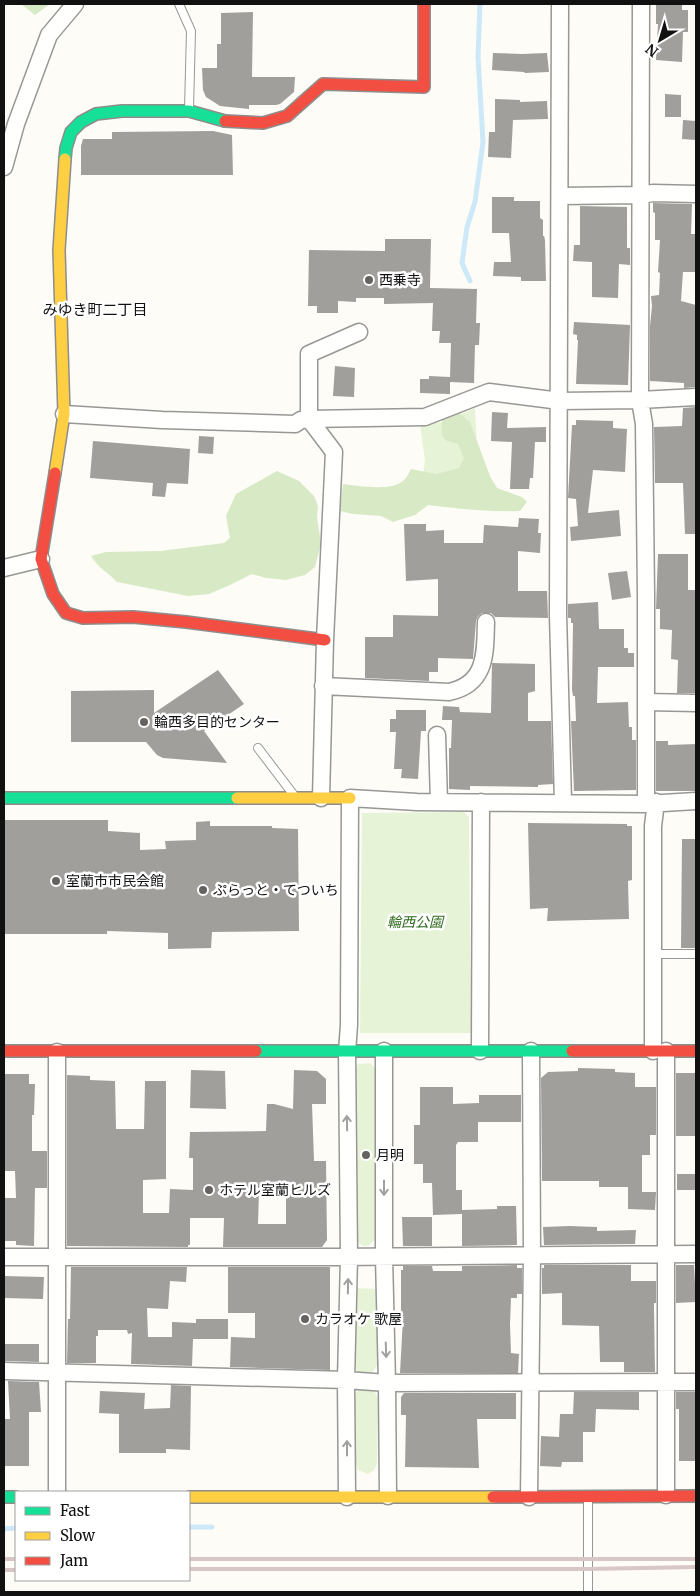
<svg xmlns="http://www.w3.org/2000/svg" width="700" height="1596" font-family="Merriweather,'Noto Sans JP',serif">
<rect width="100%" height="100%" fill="#fdfcf7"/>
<path fill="#e7f3d7" d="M475 408 479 482 421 488 425 461 420 425 443 422Z
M464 812 469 817 471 1033H360L362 813Z
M370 1063 376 1069V1239L368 1246H363L357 1242 355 1070 358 1064Z
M355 1288 377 1289V1365L371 1374H360L357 1371 355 1365Z
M360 1388H370L375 1392 378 1399 377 1464 374 1470 368 1474 358 1470 356 1464 355 1399 356 1393Z"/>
<path fill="#d8eac5" d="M21 4H50L35 15Z
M457 411 470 422 490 476 497 488 522 497 527 502 520 511C489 512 459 509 428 505L415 515 393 522 381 516 353 514 340 511 343 484C358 486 384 490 398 484 405 481 408 475 411 469L436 474 459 468 464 458 458 444 447 441 442 436V417Z
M277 471 299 481 314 496 318 506 317 517 321 544 315 567 305 575 286 580 266 578 252 574 230 585 209 594 188 596 117 582C108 572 97 567 91 556L106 552 160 551 224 543 230 538 226 516 236 494Z"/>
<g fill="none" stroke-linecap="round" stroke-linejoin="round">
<path stroke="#cde8f7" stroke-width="5" d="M470 281 462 263 467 227 475 202 483 142 478 56 480 4
M189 1527H212
M4 1529 16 1528"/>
</g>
<path fill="#a19f9c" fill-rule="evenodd" d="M656 4H682V10H688V32H683L682 62 656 60 658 24H656Z
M253 12 252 77H295L294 92 280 104 276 105H249V109L220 106 206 97 203 90 202 68H217V44H221V13Z
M493 53 522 54 547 53 549 72 525 73 524 72 492 70Z
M665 94 681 95V117H665Z
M495 99 520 100V102L547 101 548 119 513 120 511 158 488 157 489 132H495Z
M683 120 696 121V140L682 139Z
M213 131 232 135 233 175H81V146L83 139H112V132Z
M492 197H514V201H540V218L543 220V236H544L545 240 546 281H521V277L493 276 494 262H511L509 233H492Z
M653 203 692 204 691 234H696V272H683L681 301 696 305V387L684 388V383L650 381V326L652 306 651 296 659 295 660 273 658 272 660 240H655V213L653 212Z
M580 206 627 207V248H630V265L619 264 618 298 592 297V262L573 261 574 245H580Z
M385 239H431L430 288 477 289 476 323H480L479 345H475L474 383 450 382V394L420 393V379H429V376L450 377 451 343H439L440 331H432L433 303 384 304V298H356V302L338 301V313H317V306H308L309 250 385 251Z
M574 322 630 325 628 385 576 384 578 340H577V335L573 334Z
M335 366 355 368 354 397 333 396Z
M696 407V534H685L683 483H655L654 427 682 426 683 408Z
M492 412 508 413 507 428 546 427V442H535L533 478H530L529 489H510L512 442 491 441Z
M576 420 613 421V428L627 429 625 472 593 470 588 513 619 510 621 536 571 541 570 527 578 526 576 499 568 498 572 425H576Z
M199 436 214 437 213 454 198 453Z
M93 441 190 449 188 484 167 483 165 497 152 496 153 483 90 478Z
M519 518 539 519 538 533H541L540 553 518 551V591H547L548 618 495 617 491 613H482L478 616 476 621 473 659 438 658V672H429V681L365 678V637H393V615L438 616V579L406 581 404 524H426V531L444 530V543H483L484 525 518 527Z
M658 554H688V590H696V693H677L678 660 671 659 672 630 660 629V609H656Z
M627 571 631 597 612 600 608 573Z
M598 602 599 629H624V648H628V653H634V667H598L597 703 628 702 629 727H632V740H636V790L574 791 571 721H576L575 696H573L572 690 573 623H571V618H568V604Z
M492 663 535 664V691L528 693V721H551L553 784 538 785V787L470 786V790L449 789V748H451L452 720H442L443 706 459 707 460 712 491 713Z
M218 670 244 704 204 731 227 763 163 758 157 755 146 742H71V691L154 690V713Z
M396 710H426V731H421L418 779 401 778 402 769H394L396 732H390V719H396Z
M656 741H668V745L696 744V791H656Z
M4 820H108V831L140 833V850L166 849 165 841 196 840V822L210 821V826H272V828L298 829 299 931 212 932 211 948 168 949V933L107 931V934H4Z
M528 823 627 824V826H632V880L628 881 629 919 547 921 548 908 530 909Z
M682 839H696V948H681Z
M578 1068 615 1069V1072L635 1073V1087H656V1135H650V1155H642V1192H656L655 1210 628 1209V1187H599V1181H542L541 1078 548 1072 578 1071Z
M191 1070 225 1071 226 1109 190 1108Z
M294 1070 317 1071 326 1079V1104H312L314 1161H326L327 1240 322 1247H223L224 1218H190V1245H188V1247L67 1246V1075L90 1076V1080L115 1081 116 1129H144L145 1081H166V1179L143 1180V1213H169L170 1189 193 1190V1158H189L190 1132 266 1131 267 1104H274L293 1109ZM259 1191H286V1224H258Z
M676 1073H696V1136H676Z
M4 1074H29V1084H35L34 1115H32V1151H47V1188H35L34 1246 16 1245V1241H4V1198H16L15 1171H4Z
M420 1087H453V1104L479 1103V1095H521V1122H478V1142H458L456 1145V1190H462V1210L497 1209V1206H516L517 1245 462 1246V1214L433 1215 432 1183H423V1164H414V1125H420Z
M677 1174H696V1190H677Z
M402 1217H432V1246H403Z
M569 1226 597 1227V1231L636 1230 635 1244 544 1245 543 1227Z
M517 1265V1268H522V1294H517V1298H511L510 1324 511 1353 519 1354 518 1373H400L403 1318H401V1270H403V1266H432L433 1271H462V1266Z
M544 1265H631V1281H656V1303H654V1307L655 1372H624V1362H600L599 1326 562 1325V1293L542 1294V1268H544Z
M676 1265H694L696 1302 676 1303Z
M71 1267H187L186 1282 170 1281 168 1309 147 1308 148 1337H172V1322L196 1323V1319H228V1339H193L192 1366 131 1364 132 1333 128 1334 127 1330H98V1336H96V1363H67L68 1319H70Z
M228 1267H330V1370L230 1367 231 1337 255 1338V1313H228Z
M4 1276 44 1277 43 1299 4 1298Z
M4 1344H39V1362L4 1361Z
M8 1381 39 1382 41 1412H29V1466H4V1419H10Z
M171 1385 191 1386 190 1450 166 1449V1453H119V1414L99 1413 100 1391 145 1393 144 1409 170 1408Z
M574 1392H639V1410L596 1409 595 1432H583V1462H562L561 1467 540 1466 541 1436 559 1437 560 1414H573Z
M676 1392H696V1461H679V1409H676Z
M404 1393H516V1419H477L479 1468 405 1467 406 1415H401V1397Z"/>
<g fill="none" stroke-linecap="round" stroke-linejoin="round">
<g stroke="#979795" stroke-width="10">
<path id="lane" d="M179 4 191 31 189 109
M258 748 293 794
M653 954H696
M588 1499V1592"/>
</g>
<g stroke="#979795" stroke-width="19">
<path id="street" d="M560 4 558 614 563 802
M641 4 640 400 644 424 646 595V804
M4 167 16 124 49 35 75 4
M560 196 641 195 653 193 696 194
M64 414 162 420 295 424 301 420 309 419 425 417 489 392 560 401 640 400 696 397
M4 568 41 559
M323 686 449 692C487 684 485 653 486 622
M646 702 696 703
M437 735 439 802
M321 798 325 640 334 452 309 419V354L359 332
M384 1051V1256L387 1383 388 1496
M480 1051 481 802
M653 1051V826L656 802
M57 1052V1492
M4 1257H336L696 1254
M4 1371 346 1380 387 1383 696 1382
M666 1495V1051
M347 1497 346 1380 349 1257 347 1052 349 1025 350 798 417 802 646 804 696 801
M529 1497 532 1255 531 1051"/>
</g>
<g stroke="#8e8d8b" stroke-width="14">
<path id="fast" d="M65 159 66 148 71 132 81 122 96 114 122 111H189L225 121
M4 798H237
M256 1051H572
M4 1497H16"/>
</g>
<g stroke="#8e8d8b" stroke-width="14">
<path id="slow" d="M55 473 64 414 59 250 65 159
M237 798H350
M189 1497H493"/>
</g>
<g stroke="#8e8d8b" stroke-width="14">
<path id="jam" d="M225 121 263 123 287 116 323 84 424 87V4
M55 473 41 559 53 594 66 613 83 618 133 617 186 622 325 640
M4 1051H256
M572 1051H696
M493 1497 696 1496"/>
</g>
<use href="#lane" stroke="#fffffe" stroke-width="8"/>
<use href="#street" stroke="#fffffe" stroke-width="16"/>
<use href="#fast" stroke="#16e098" stroke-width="11"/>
<use href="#slow" stroke="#ffcf43" stroke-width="11"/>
<use href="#jam" stroke="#f24e42" stroke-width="11"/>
<path stroke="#d9c6c7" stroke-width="4" d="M4 1559H16
M189 1559H696
M189 1569H587L696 1567
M4 1570H16"/>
</g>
<defs><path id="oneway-shaft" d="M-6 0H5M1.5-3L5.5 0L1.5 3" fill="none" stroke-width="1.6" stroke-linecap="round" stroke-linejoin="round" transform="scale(1.25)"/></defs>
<g stroke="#a0a09f">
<use href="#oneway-shaft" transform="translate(347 1123) rotate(-91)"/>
<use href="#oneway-shaft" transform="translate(384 1188) rotate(90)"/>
<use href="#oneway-shaft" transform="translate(348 1286) rotate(-89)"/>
<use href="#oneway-shaft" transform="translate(386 1350) rotate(88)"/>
<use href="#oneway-shaft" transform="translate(347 1448) rotate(-90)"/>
</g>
<g fill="#646362" stroke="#fff" stroke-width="2">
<circle cx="369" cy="280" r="5"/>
<circle cx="144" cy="722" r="5"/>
<circle cx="56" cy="881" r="5"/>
<circle cx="203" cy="890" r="5"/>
<circle cx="366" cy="1155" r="5"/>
<circle cx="209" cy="1190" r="5"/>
<circle cx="305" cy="1319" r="5"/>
</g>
<g text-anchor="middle" stroke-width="5" stroke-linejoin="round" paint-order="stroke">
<g font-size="14" fill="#111" stroke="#fff" text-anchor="start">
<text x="379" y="285">西乗寺</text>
<text x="154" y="727">輪西多目的センター</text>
<text x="66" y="886">室蘭市市民会館</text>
<text x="213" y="895">ぷらっと・てついち</text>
<text x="376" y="1160">月明</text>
<text x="219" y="1195">ホテル室蘭ヒルズ</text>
<text x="315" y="1324">カラオケ 歌屋</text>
</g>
<g font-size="14" font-style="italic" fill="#2f6b1f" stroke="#fff">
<text x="415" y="927">輪西公園</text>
</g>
<g font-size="15" fill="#111" stroke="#fff">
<text x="95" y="315">みゆき町二丁目</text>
</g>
</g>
<rect width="700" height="1596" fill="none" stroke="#111111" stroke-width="10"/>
<rect x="15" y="1491" width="175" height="90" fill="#ffffff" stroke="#a0a0a0"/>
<rect x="25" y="1507" width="25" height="8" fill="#16e098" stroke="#a0a0a0"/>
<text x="60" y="1516" font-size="15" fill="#111111">Fast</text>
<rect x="25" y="1532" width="25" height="8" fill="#ffcf43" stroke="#a0a0a0"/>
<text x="60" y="1541" font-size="15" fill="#111111">Slow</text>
<rect x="25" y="1557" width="25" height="8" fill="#f24e42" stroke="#a0a0a0"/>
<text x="60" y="1566" font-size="15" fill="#111111">Jam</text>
<g transform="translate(660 40) rotate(218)" stroke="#ffffff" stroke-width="4" paint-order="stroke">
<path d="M0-4L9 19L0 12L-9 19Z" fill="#111111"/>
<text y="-8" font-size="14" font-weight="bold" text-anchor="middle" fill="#111111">N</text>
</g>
</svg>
